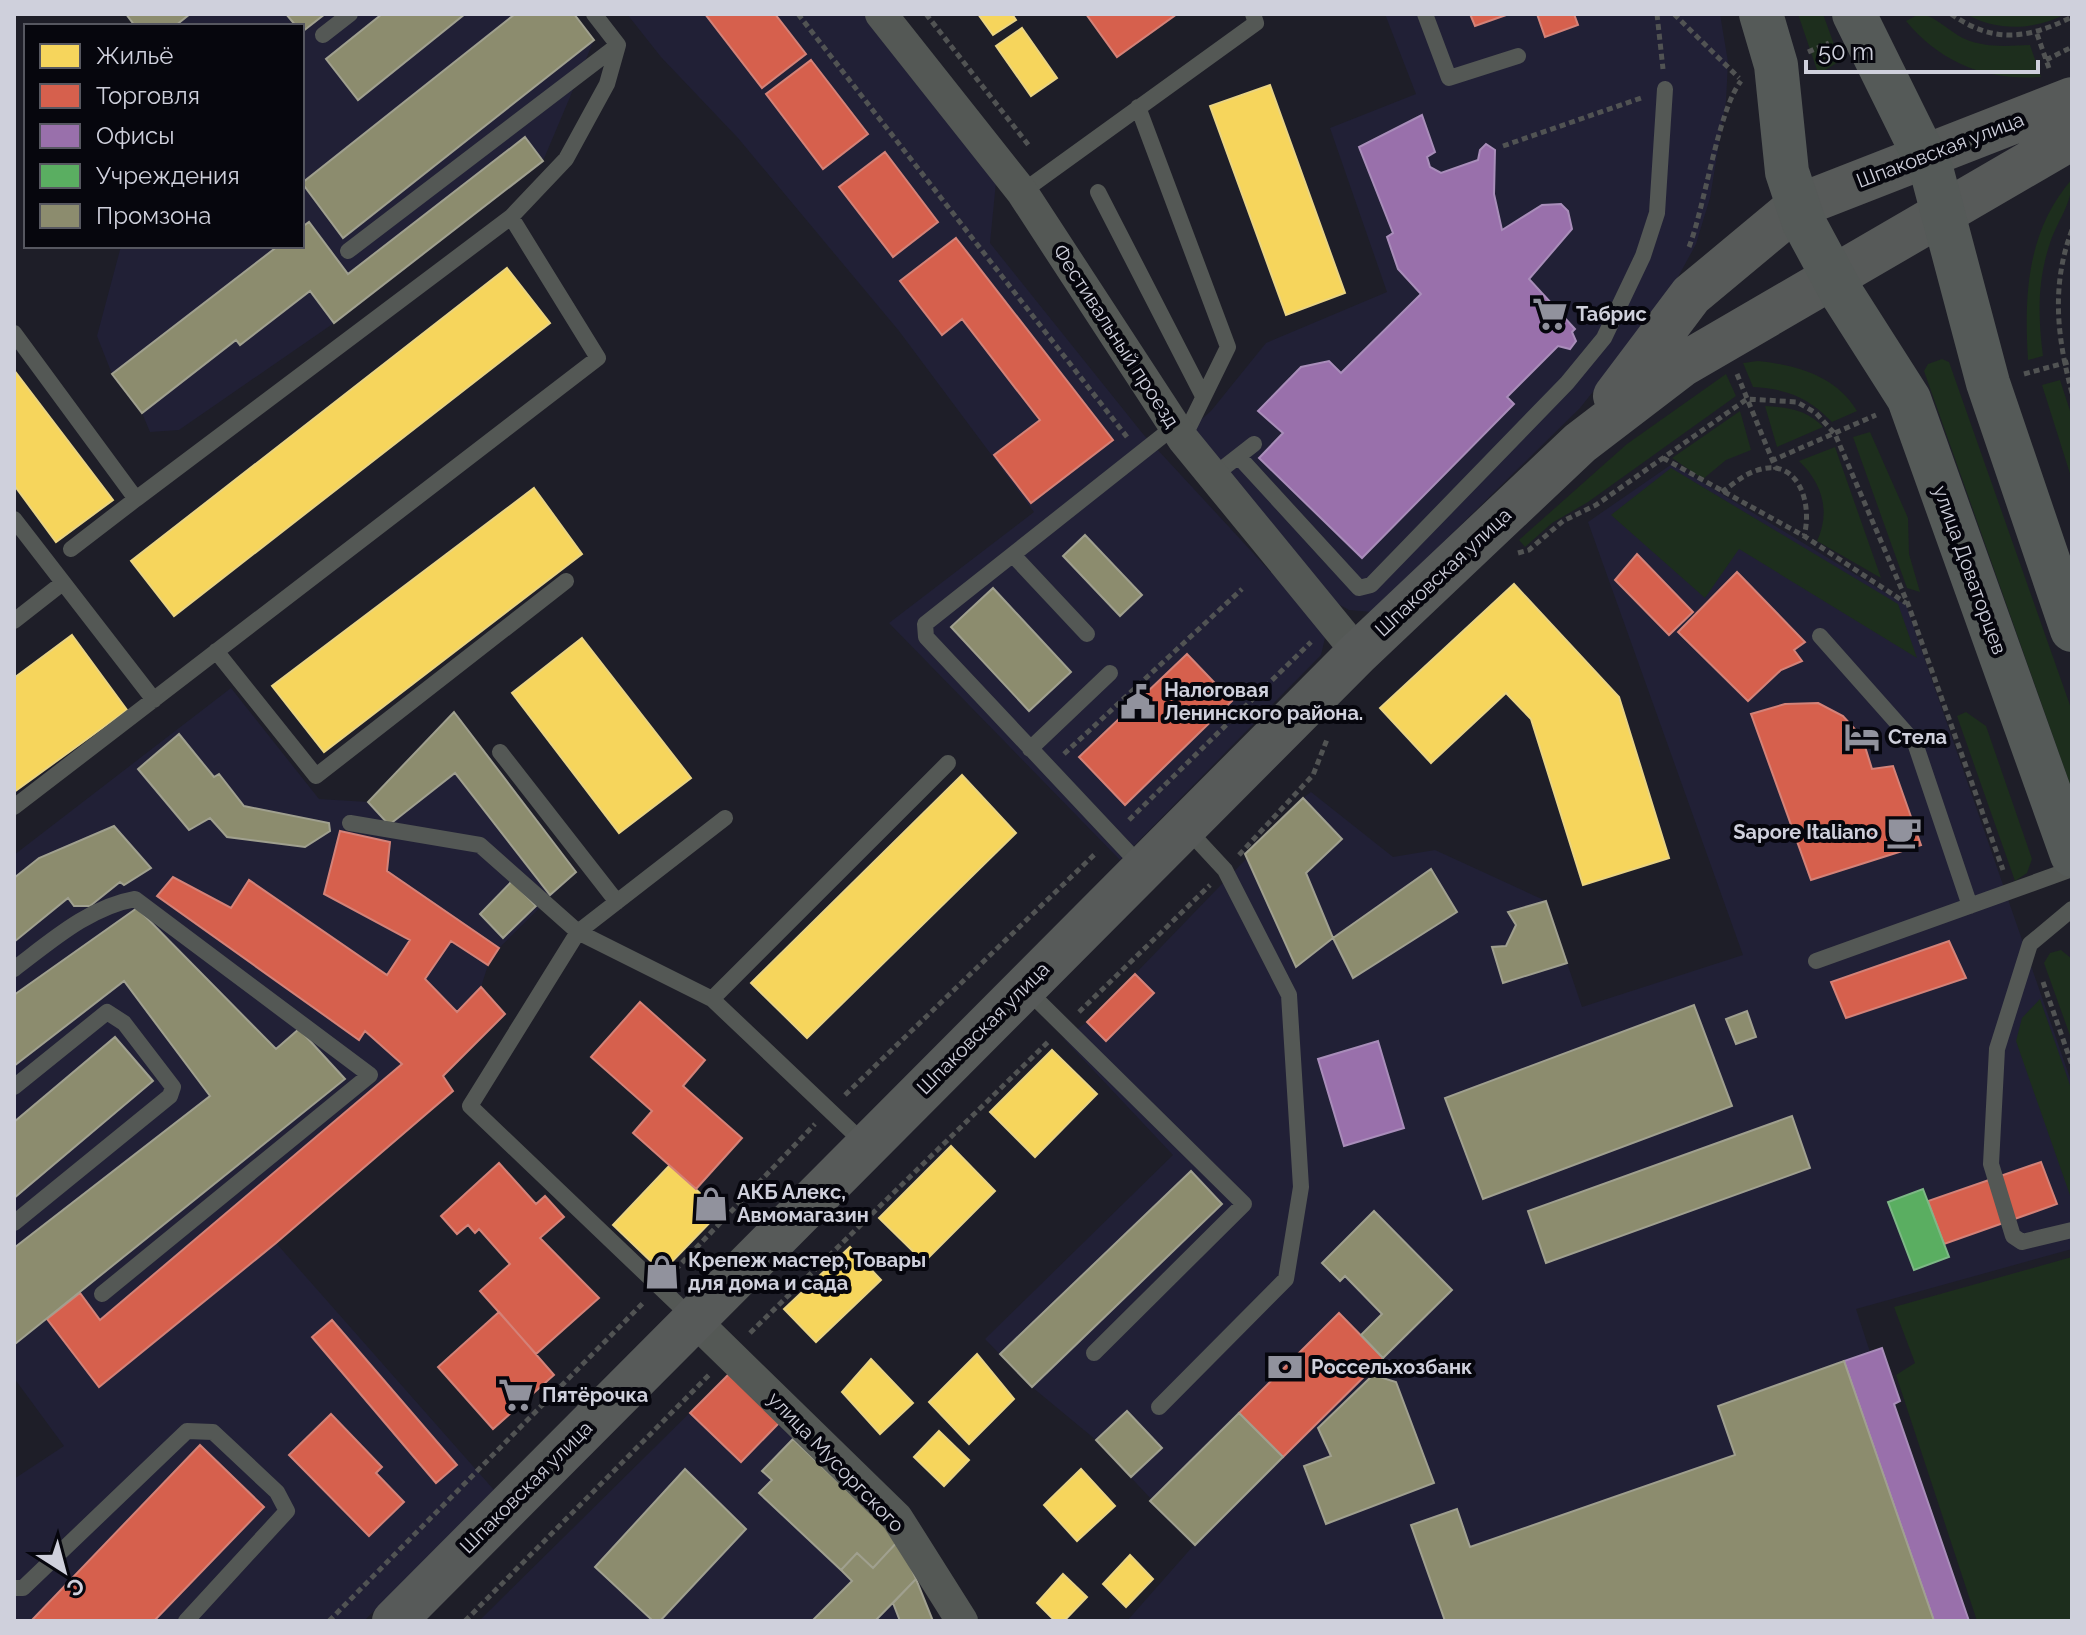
<svg xmlns="http://www.w3.org/2000/svg" width="2086" height="1635" font-family="Raleway,sans-serif">
<rect width="100%" height="100%" fill="#1e1e28"/>
<path fill="#212036" d="M126 14H574L594 40 543 161 334 323 179 430 150 432 142 413 112 374 97 336 121 246H302V26H135Z
M627 14H866L996 182 990 243 1143 434 1317 622 1325 638 1321 655 1120 860 889 623 1034 512 899 331 738 138 661 57Z
M1385 14H1720L1728 62 1726 101 1710 198 1696 244 1665 301 1580 408 1372 612 1349 610 1329 599 1188 431 1211 411 1266 343 1387 292 1330 128 1416 94Z
M1672 464 1906 605 2072 1084V1249L1856 1309 1870 1352 1882 1348 1900 1401 1894 1404 1969 1621H1127L1194 1545 1096 1440 1032 1387 985 1339 1173 1155 1064 1039 1087 1022 1106 1041 1154 994 1135 974 1247 858 1296 967 1332 938 1306 873 1342 839 1303 798 1311 792 1393 857 1435 850 1546 901 1582 1007 1743 955 1588 522Z
M231 688 319 799 368 802 454 712 576 872 499 948 488 965 481 987 505 1014 443 1076 453 1091 276 1243 494 1490 364 1621H14V1479L64 1446 14 1378V855Z
M729 1374 903 1546 933 1621H479Z"/>
<path fill="#1d2e1d" d="M1798 14H1823L1840 61 1822 72 1817 70Z
M1919 14C1933 14 1951 33 1965 39 1986 48 2007 46 2030 45L2041 77C1986 81 1941 63 1906 21Z
M1966 14H2066C2034 30 1998 32 1966 14Z
M2072 179C2072 205 2058 219 2050 243 2037 282 2038 317 2043 356L2028 360C2024 294 2027 231 2072 179Z
M1942 359 1949 362 2072 711V790L1924 371 1928 364Z
M1758 361C1797 365 1836 376 1857 411L1832 422C1808 397 1787 389 1753 387L1743 363Z
M1726 374 1736 396 1588 502 1552 523 1525 547 1519 540 1627 444Z
M2060 380 2072 417V480L2042 385Z
M1765 406C1787 407 1808 410 1823 427L1777 447Z
M1740 411 1751 450 1726 460 1703 479 1672 458Z
M1870 432 1908 518 1909 554 1920 592 1907 588 1853 437Z
M1835 447 1881 578 1817 541C1831 511 1822 483 1799 461Z
M1671 468 1898 604 1917 658 1739 549 1705 598 1611 515Z
M1966 712 1986 726 2032 859 2027 873 2015 881 1957 716Z
M2061 950 2072 959V1041L2044 963 2050 953Z
M2040 999 2072 1091V1201L2016 1041 2022 1018Z
M2072 1257V1621H1977L1896 1375 1915 1363 1894 1307Z"/>
<path fill="#f6d55c" stroke="#ead482" stroke-width="2" d="M978 14H1012L1016 20 993 35Z
M1022 28 1057 78 1031 96 996 46Z
M1270 85 1345 293 1286 315 1210 106Z
M507 268 550 323 174 616 131 561Z
M14 370 113 500 56 542 14 485Z
M534 488 582 554 324 752 272 686Z
M1514 584 1619 697 1669 858 1583 885 1531 719 1506 693 1431 763 1380 708Z
M72 635 127 710 14 792V678Z
M582 638 691 778 619 833 512 693Z
M962 775 1016 833 807 1038 751 983Z
M1052 1050 1097 1094 1035 1157 990 1112Z
M951 1146 995 1191 924 1262 879 1218Z
M670 1165 720 1212 662 1272 613 1225Z
M850 1247 881 1280 816 1342 784 1309Z
M977 1354 1014 1399 969 1444 929 1402Z
M871 1359 913 1403 880 1434 842 1392Z
M939 1431 969 1460 944 1486 914 1457Z
M1081 1469 1115 1506 1077 1541 1044 1505Z
M1130 1555 1153 1579 1126 1607 1103 1584Z
M1063 1574 1087 1597 1064 1621H1055L1037 1603Z"/>
<path fill="#d6604d" stroke="#d48278" stroke-width="2" d="M705 14H775L806 54 762 88Z
M1086 14H1177L1117 57Z
M1470 14H1509L1475 26Z
M1537 14H1574L1578 25 1545 37Z
M811 60 868 134 823 169 766 94Z
M885 152 938 222 893 257 839 187Z
M956 238 1113 440 1031 503 994 455 1040 420 962 319 942 335 900 281Z
M1637 554 1693 612 1669 635 1615 580Z
M1737 572 1805 642 1794 650 1802 661 1781 670 1748 701 1678 632Z
M1187 654 1232 701 1125 805 1079 757Z
M1818 703 1843 716 1862 737 1872 769 1893 766 1921 845 1811 880 1751 714 1785 704Z
M340 831 390 842 387 871 499 948 488 965 451 941 425 979 457 1012 481 987 505 1014 443 1076 453 1091 276 1243 99 1387 47 1319 80 1293 100 1320 402 1064 365 1031 359 1040 157 896 173 877 231 908 249 880 387 975 410 940 324 894Z
M1949 941 1966 978 1846 1018 1831 982Z
M1135 974 1154 993 1106 1041 1087 1022Z
M640 1002 705 1060 683 1086 742 1138 696 1189 633 1133 652 1111 591 1057Z
M2041 1162 2057 1204 1944 1244 1928 1201Z
M499 1163 536 1204 545 1196 564 1217 540 1238 599 1298 536 1354 480 1291 510 1264 479 1229 475 1233 468 1225 457 1234 441 1216Z
M499 1312 554 1375 493 1429 438 1367Z
M1339 1313 1383 1358 1283 1457 1239 1413Z
M332 1320 457 1465 436 1483 312 1337Z
M729 1374 779 1423 741 1462 690 1413Z
M331 1414 382 1467 376 1473 404 1502 369 1536 289 1455Z
M200 1445 264 1507 154 1621H31Z"/>
<path fill="#9970ab" stroke="#a98dba" stroke-width="2" d="M1422 115 1435 152 1427 157 1430 167 1441 173 1478 160 1480 150 1486 144 1495 150 1494 194 1502 230 1542 205 1561 204 1568 211 1572 229 1529 279 1575 329 1572 332 1576 341 1570 349 1558 346 1507 397 1514 404 1362 558 1259 458 1283 433 1258 411 1301 367 1329 361 1341 373 1421 294 1398 269 1387 237 1393 233 1359 147Z
M1378 1041 1404 1128 1344 1146 1318 1059Z
M1882 1348 1900 1401 1894 1404 1969 1621H1934L1844 1361Z"/>
<path fill="#5aae61" stroke="#7db886" stroke-width="2" d="M1923 1189 1949 1257 1914 1270 1888 1202Z"/>
<path fill="#8c8c6e" stroke="#a0a08f" stroke-width="2" d="M126 14H190L175 26H135Z
M286 14H325L302 32V26H296Z
M382 14H465L358 100 326 59Z
M515 14H574L594 40 343 238 302 183Z
M525 137 543 161 334 323 310 291 240 345 236 340 142 413 112 374 278 246H302V227L309 222 348 274Z
M1085 535 1142 595 1120 616 1063 556Z
M993 588 1071 672 1029 711 951 627Z
M454 712 576 872 550 895 455 773 389 825 368 802Z
M179 734 214 777 219 774 244 806 329 823 330 831 305 847 227 837 210 818 189 830 138 769Z
M1303 798 1342 839 1306 873 1333 938 1296 967 1245 854Z
M114 826 151 868 124 885 120 882 90 906H74L68 898 14 942V878L39 858Z
M1431 869 1457 912 1353 978 1333 938Z
M512 881 536 906 503 938 480 914Z
M1546 901 1567 963 1503 983 1492 947 1506 946 1516 925 1508 912Z
M137 908 276 1049 299 1029 345 1079 15 1344 14 1248 210 1096 124 981 14 1066V995Z
M1694 1005 1732 1106 1483 1199 1445 1098Z
M1747 1011 1756 1037 1736 1044 1726 1019Z
M115 1037 153 1081 14 1198V1122Z
M1792 1116 1810 1168 1546 1263 1528 1211Z
M1191 1171 1222 1204 1032 1387 1000 1354Z
M1374 1211 1452 1290 1383 1358 1361 1335 1382 1314 1345 1276 1340 1281 1322 1263Z
M1844 1361 1934 1621H1445L1411 1525 1457 1509 1470 1547 1735 1455 1718 1406Z
M1373 1375 1396 1382 1434 1483 1326 1524 1304 1466 1331 1456 1318 1428Z
M1127 1411 1162 1448 1131 1477 1096 1440Z
M1239 1413 1283 1457 1195 1545 1150 1501Z
M793 1439 899 1540 873 1568 857 1553 841 1570 759 1493 772 1480 762 1471Z
M685 1469 746 1529 660 1621H653L595 1567Z
M899 1540 916 1579 875 1621H812L852 1581 841 1570 857 1553 873 1568Z
M916 1579 933 1621H900L893 1603Z"/>
<g fill="none" stroke-linecap="round" stroke-linejoin="round">
<path stroke="#515353" stroke-width="5" stroke-dasharray="6 4" stroke-linecap="butt" d="M798 14 1127 437
M926 14 1030 147
M1657 14 1663 69
M1674 14 1739 78
M1951 14C1994 44 2027 39 2072 17
M2037 34 2050 71
M1808 52 1829 43
M2046 60 2072 47
M1503 146 1641 98
M2072 230C2051 285 2057 337 2072 393
M1689 247C1705 206 1718 110 1741 81
M1737 374 1776 469
M2024 374 2072 361
M1663 458 1804 536 1906 603
M1771 461 1876 415
M1722 492C1732 485 1743 475 1755 471 1798 455 1813 503 1804 536
M1518 553 1529 550 1563 521 1596 505 1747 399 1797 402 1816 413 1835 434 1908 604 2003 870
M1064 754 1242 589
M1129 820 1311 642
M1239 855 1313 775 1328 737
M2043 982 2072 1065
M1079 1012 1210 885
M845 1095 1097 852
M675 1270 815 1124
M750 1333 1049 1041
M329 1621 643 1303
M465 1621 709 1375"/>
<path stroke="#545855" stroke-width="16" d="M1425 14 1449 78 1518 56
M323 35 350 14
M1138 107 1228 347 1183 439
M1022 192 1256 23 1253 14
M1098 192 1203 396
M348 251 618 45
M14 333 136 499 511 217 566 159 607 84 618 45 594 14
M1239 457 1359 588 1371 585 1567 383 1604 338 1643 256 1657 213 1665 89
M1213 476 1254 444
M14 519 154 700
M71 549 136 499
M1013 555 1087 634
M14 621 60 585
M1820 636 1915 743 1970 906
M216 651 316 776 566 581
M1030 749 1110 673
M500 752 617 902
M14 807 598 358 511 217
M350 823 480 845 578 932 712 999 865 1144
M1142 867 926 637 925 624 1175 426
M2072 909 2030 944 1997 1049 1991 1164 2013 1236 2022 1242 2072 1230
M1816 961 2072 869
M14 969C50 942 89 907 135 899L370 1075 102 1294
M1025 988 1244 1204 1094 1353
M712 999 948 763
M14 1087 107 1012 124 1023 173 1087 170 1096 14 1223
M692 1318 470 1106 578 932 725 818
M1159 1407 1286 1279 1301 1187 1289 995 1225 870 1186 828
M14 1588H23L187 1431 213 1432 277 1492 287 1511 186 1621"/>
<path stroke="#545855" stroke-width="32" d="M881 14 1022 192 1183 439 1358 653
M692 1318 897 1518 962 1621"/>
<path stroke="#575a59" stroke-width="44" d="M1615 396 1691 295 1798 206 2072 99
M394 1621 1358 653 1580 443 1682 365 2072 138"/>
<path stroke="#555a58" stroke-width="44" d="M1761 14 1776 65 1787 172 1804 223 1844 297 1909 399 2072 855
M1854 14 1932 172 1988 383 2072 630"/>
</g>
<defs>
<g id="supermarket-bare" transform="scale(2.76)"><path d="M-6-5.5h2.5l.6 2H6L4.5 2H-2.5L-4.4-4H-6ZM-1.5 3.2a1.3 1.3 0 1 0 .1 0ZM3 3.2a1.3 1.3 0 1 0 .1 0Z" fill="#91929d" stroke="#06060d" stroke-width="2.5" paint-order="stroke"/></g>
<g id="civic-bare" transform="scale(2.76)"><path d="M-.6-6.5H3V-4.5H.6V-3L4-1V1h2V6H-6V1h2V-1L-.6-3ZM-1.2 2.5V6h2.4V2.5Z" fill="#91929d" stroke="#06060d" stroke-width="2.5" paint-order="stroke"/></g>
<g id="hotel-bare" transform="scale(2.76)"><path d="M-6-4.5h1.5V1H6V5H4.5V3h-9V5H-6ZM-4 0a1.8 1.8 0 1 1 3.6 0ZM.5 0V-2.5h3Q6-2.5 6 0Z" fill="#91929d" stroke="#06060d" stroke-width="2.5" paint-order="stroke"/></g>
<g id="cafe-bare" transform="scale(2.76)"><path d="M-5.5-4.5H6V0H3Q3 3.5 0 3.5H-2.5Q-5.5 3.5-5.5 0ZM3-3.2v2h1.7v-2ZM-6 4.5H4V6H-6Z" fill="#91929d" stroke="#06060d" stroke-width="2.5" paint-order="stroke"/></g>
<g id="shop-bare" transform="scale(2.76)"><path d="M-5-2.5h2.3a2.7 3.5 0 0 1 5.4 0H5L5.5 6h-11ZM-1.5-2.5h3a1.5 2.3 0 0 0-3 0Z" fill="#91929d" stroke="#06060d" stroke-width="2.5" paint-order="stroke"/></g>
<g id="bank-bare" transform="scale(2.76)"><path d="M-6-4H6V4H-6ZM0-2.3a2.3 2.3 0 1 0 0 4.6a2.3 2.3 0 1 0 0-4.6Z" fill="#91929d" stroke="#06060d" stroke-width="2.5" paint-order="stroke"/></g>
</defs>
<g fill-rule="evenodd">
<use href="#supermarket-bare" x="1550" y="314"/>
<use href="#civic-bare" x="1138" y="702"/>
<use href="#hotel-bare" x="1862" y="737"/>
<use href="#cafe-bare" x="1904" y="832"/>
<use href="#shop-bare" x="711" y="1204"/>
<use href="#shop-bare" x="662" y="1272"/>
<use href="#bank-bare" x="1285" y="1367"/>
<use href="#supermarket-bare" x="516" y="1395"/>
</g>
<g text-anchor="middle" stroke-width="8" stroke-linejoin="round" paint-order="stroke">
<g font-size="20" fill="#cfd0dc" stroke="#06060d">
<text transform="translate(1940 150) rotate(-21)" y="7">Шпаковская улица</text>
<text transform="translate(1116 336) rotate(57)" y="7">Фестивальный проезд</text>
<text transform="translate(1970 570) rotate(70)" y="7">улица Доваторцев</text>
<text transform="translate(1443 572) rotate(-43)" y="7">Шпаковская улица</text>
<text transform="translate(983 1028) rotate(-45)" y="7">Шпаковская улица</text>
<text transform="translate(836 1462) rotate(46)" y="7">улица Мусоргского</text>
<text transform="translate(526 1487) rotate(-45)" y="7">Шпаковская улица</text>
</g>
<g font-size="20" font-weight="bold" fill="#cfd0dc" stroke="#06060d" text-anchor="start">
<text x="1576" y="321">Табрис</text>
<text x="1164" y="697">Налоговая<tspan x="1164" dy="23">Ленинского района.</tspan></text>
<text x="1888" y="744">Стела</text>
<text x="1878" y="839" text-anchor="end">Sapore Italiano</text>
<text x="737" y="1199">АКБ Алекс,<tspan x="737" dy="23">Авмомагазин</tspan></text>
<text x="688" y="1267">Крепеж мастер, Товары<tspan x="688" dy="23">для дома и сада</tspan></text>
<text x="1311" y="1374">Россельхозбанк</text>
<text x="542" y="1402">Пятёрочка</text>
</g>
</g>
<rect width="2086" height="1635" fill="none" stroke="#cfd0dc" stroke-width="32"/>
<rect x="24" y="24" width="280" height="224" fill="#06060d" stroke="#565760" stroke-width="2"/>
<rect x="40" y="44" width="40" height="24" fill="#f6d55c" stroke="#565760" stroke-width="2"/>
<text x="96" y="64" font-size="24" fill="#cfd0dc">Жильё</text>
<rect x="40" y="84" width="40" height="24" fill="#d6604d" stroke="#565760" stroke-width="2"/>
<text x="96" y="104" font-size="24" fill="#cfd0dc">Торговля</text>
<rect x="40" y="124" width="40" height="24" fill="#9970ab" stroke="#565760" stroke-width="2"/>
<text x="96" y="144" font-size="24" fill="#cfd0dc">Офисы</text>
<rect x="40" y="164" width="40" height="24" fill="#5aae61" stroke="#565760" stroke-width="2"/>
<text x="96" y="184" font-size="24" fill="#cfd0dc">Учреждения</text>
<rect x="40" y="204" width="40" height="24" fill="#8c8c6e" stroke="#565760" stroke-width="2"/>
<text x="96" y="224" font-size="24" fill="#cfd0dc">Промзона</text>
<g transform="translate(64 1571) rotate(144)" stroke="#06060d" stroke-width="6" paint-order="stroke">
<path d="M0-6L14 30L0 20L-14 30Z" fill="#cfd0dc"/>
<text y="-12" font-size="22" font-weight="bold" text-anchor="middle" fill="#cfd0dc">С</text>
</g>
<path d="M1806 60v12h232v-12" fill="none" stroke="#cfd0dc" stroke-width="4"/>
<text x="1818" y="60" font-size="24" fill="#cfd0dc" stroke="#06060d" stroke-width="6" paint-order="stroke">50 m</text>
</svg>
